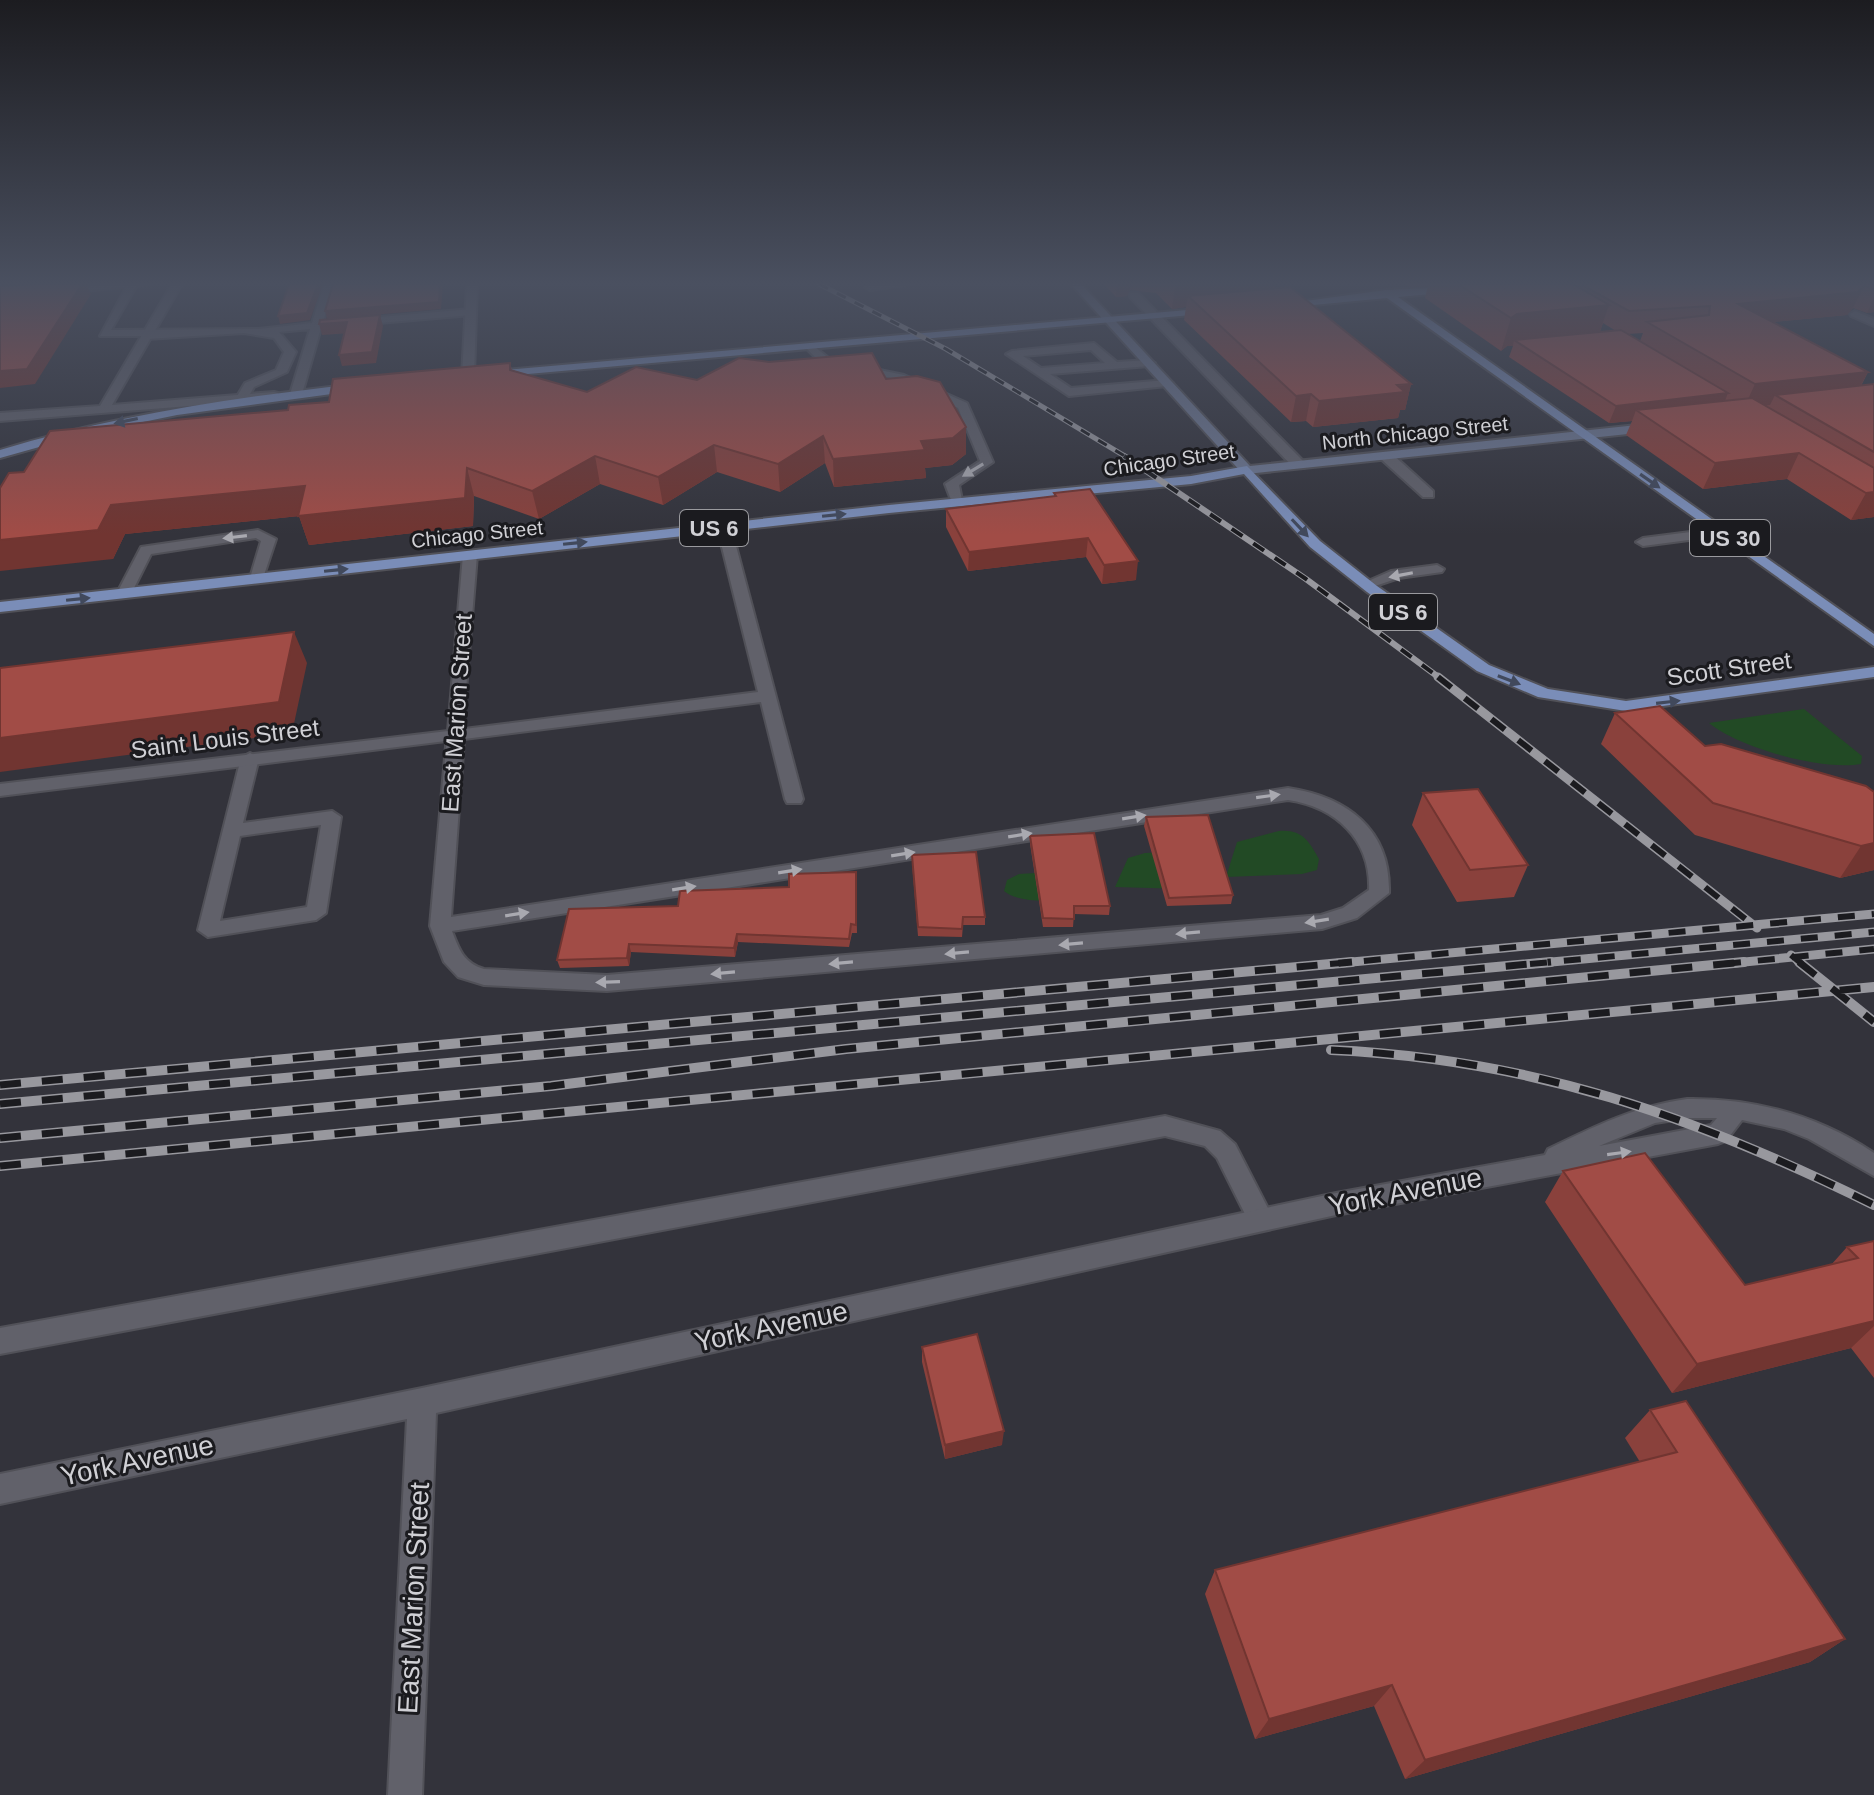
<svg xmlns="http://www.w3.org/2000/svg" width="1874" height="1795" font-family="Helvetica,sans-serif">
<rect width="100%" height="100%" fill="#33333b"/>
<path fill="#224a25" d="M1804 709 1862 756 1861 764C1823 771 1739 748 1709 723Z
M1279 831C1302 829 1309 841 1319 859L1317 870 1302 874 1226 877 1237 842Z
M1214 850 1185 889 1115 887 1128 858 1145 853Z
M1102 869 1094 893C1074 901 1021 906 1004 891L1007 880 1019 874Z"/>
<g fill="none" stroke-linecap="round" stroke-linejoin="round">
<g stroke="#515158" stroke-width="4">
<path id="lane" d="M128 284 137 285 111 330 259 329 312 323 324 284H334L323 322 471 309 476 312 471 315 321 328 302 394 296 398 290 394 310 329 279 332 296 352 287 372 254 387 246 401 242 402 236 398 245 383 276 370 284 352 274 338 244 333 146 339 141 336H100Z
M911 284 870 290 865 287 875 284Z
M1130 293H1138L1304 462V468H1294L1130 297Z
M1855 311 1874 319V326L1851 316 1850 314Z
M810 343 831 360 904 375 967 403 993 462 959 485 963 505H953L945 484 980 461 958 408 896 379 823 365 804 346Z
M1094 343 1117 362 1149 360 1155 363 1149 366 1050 374 1071 388 1167 380 1173 383 1167 386 1069 396 1006 354 1012 351ZM1091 350 1105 363 1041 368 1023 356Z
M1381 453H1391L1433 491V497H1423L1381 459Z
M724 523 731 527 803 799 801 803H787L785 799 761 702 464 739 451 917 1288 788C1347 797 1391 829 1389 893L1357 918 1322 929 607 991 484 985 458 977 444 962 430 926 447 735 456 730 758 692 717 527ZM1288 800C1336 807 1371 840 1369 890L1343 908 1321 915 607 975 484 969C464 963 459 950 452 931Z
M1722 528 1729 532 1727 535 1643 546 1636 542 1643 538Z
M258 530 276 539 262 581 257 582 250 578 261 541 256 538 151 554 130 596 125 598 117 593 141 547Z
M1437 565 1444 569 1442 572 1399 578 1366 589 1359 585 1391 571Z
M250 753 259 758 243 823 332 811 341 817 326 913 316 920 208 937 198 930 241 758ZM321 825 307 907 220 921 240 836Z
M1165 1116 1220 1131 1235 1144 1274 1220 1270 1228 1261 1231 1252 1228 1217 1158 1205 1146 1165 1136 0 1354V1328Z"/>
</g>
<g stroke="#515158" stroke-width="4">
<path id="street" d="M111 284H152L64 293 59 290Z
M172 284H182L112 405 274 392 278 393V399L0 421V413L100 406Z
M467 284H477L474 376 468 379 462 376Z
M470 551 477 555 462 739 0 796V784L448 731 463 555Z
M1687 1099C1755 1098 1817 1115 1874 1153V1176L1809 1139 1784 1129 1742 1120 1726 1141 1718 1144 1336 1215 436 1413 422 1795H388L407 1419 0 1504V1474L422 1388 1336 1193 1545 1155 1548 1149C1595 1126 1636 1106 1687 1099ZM1687 1118H1717L1711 1125 1599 1146 1655 1123Z"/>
</g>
<g stroke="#515158" stroke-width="4">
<path id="secondary" d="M1071 284H1081L1250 466 1656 423 1662 427 1656 431 1247 474 1242 473Z"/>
</g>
<g stroke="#515158" stroke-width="4">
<path id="primary" d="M1457 287 1453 292 1398 297 1874 634V646L1387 298 1281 308 1276 305 1386 290Z
M1210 308 1214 309V313L493 377 487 374 493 371Z
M357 384 363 388 361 390 177 415 89 433 0 458V450C117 415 236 397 357 384Z
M1247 466 1320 541 1377 586 1489 665 1548 689 1626 701 1874 667V677L1626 711 1538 697 1477 671 1367 592 1310 547 1244 474 1191 484 889 513 0 612V602L889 505 1191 476Z"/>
</g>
<use href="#lane" fill="#61616a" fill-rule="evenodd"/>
<use href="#street" fill="#61616a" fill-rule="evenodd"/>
<use href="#secondary" fill="#6d7791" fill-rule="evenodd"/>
<use href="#primary" fill="#7a8db8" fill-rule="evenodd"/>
<g stroke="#98989e" stroke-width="5">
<path id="rail-far3" d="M819 284 946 349 1128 458"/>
</g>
<g stroke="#98989e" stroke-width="6">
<path id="rail-far2" d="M1124 456 1306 579 1441 679"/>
</g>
<g stroke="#98989e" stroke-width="9">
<path id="rail-far1" d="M1438 677 1757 928
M1791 955 1802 964
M1330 964 1874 914
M1530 964 1874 932
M1724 964 1874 949"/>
</g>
<g stroke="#98989e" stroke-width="10">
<path id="rail" d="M1799 962 1874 1022
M1331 1050C1533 1059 1694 1116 1874 1205
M0 1085 1352 962
M0 1104 1551 962
M0 1138 551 1086 846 1049 1744 962
M0 1166 1874 987"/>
</g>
<use href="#rail-far3" stroke="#1b1b1f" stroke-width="3" stroke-dasharray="10" stroke-linecap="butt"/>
<use href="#rail-far2" stroke="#1b1b1f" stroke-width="4" stroke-dasharray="13" stroke-linecap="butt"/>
<use href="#rail-far1" stroke="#1b1b1f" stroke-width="6" stroke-dasharray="17" stroke-linecap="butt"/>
<use href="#rail" stroke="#1b1b1f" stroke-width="7" stroke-dasharray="21" stroke-linecap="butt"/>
</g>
<path fill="#8a413c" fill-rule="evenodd" d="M1104 284H1275L1274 289 1411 384 1405 410H1400L1398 418 1313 427 1306 421 1291 422 1184 320 1186 307 1172 309 1156 293 1130 290 1127 296 1116 297Z
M1404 284H1874V312L1867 313 1853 308 1847 315 1773 322 1868 372 1861 386 1874 384V517L1851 520 1787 479 1703 489 1626 435 1632 421 1609 423 1509 357 1513 346H1507L1501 351 1425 298 1428 286 1409 287ZM1603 323 1616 331 1600 332ZM1643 333 1640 341 1627 334Z
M510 363 512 370 587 392 697 380 886 379 966 427V454L952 465 925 468 926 478 834 487 825 463 780 492 717 472 663 505 600 484 539 519 474 496 473 526 309 545 299 516 125 534 113 559 24 472 288 410Z
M1054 493 1136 580 1102 584 1086 557 968 571 946 527V509L1054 496Z
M1615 713 1705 746 1866 786 1874 870 1840 878 1695 835 1601 744Z
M1423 793 1528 865 1514 897 1457 902 1412 825Z
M1146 817 1233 895 1231 904 1167 906 1144 826Z
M1030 836 1110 906 1109 915 1074 914 1073 927H1043L1030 844Z
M912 863 985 917V925H963L962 937 918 936Z
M856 872 857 933H852L849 947 738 942 735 957 631 952 629 966 560 968 557 960 789 887Z
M1563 1171 1745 1285 1831 1265 1847 1247 1874 1241V1378L1851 1348 1672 1393 1545 1202Z
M922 1347 1002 1445 945 1459 922 1362Z
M1650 1410 1845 1639 1810 1662 1405 1779 1374 1706 1255 1739 1205 1594 1215 1570 1640 1462 1625 1438Z"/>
<path fill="#713531" d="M82 284H86L91 294 35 384 0 388V371Z
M318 284H323L310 320 280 324 278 316Z
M440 284H443L441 309 327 319 325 311Z
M1117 284H1131L1130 290 1127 296 1116 297Z
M1188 284H1275L1272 300 1188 296 1186 307 1172 309 1175 285Z
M1864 286 1853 308 1847 315 1728 326 1738 304Z
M1874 298V312L1867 313Z
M1609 305 1598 337 1514 340 1513 346H1507L1501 351 1511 318 1517 314Z
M380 315 383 326 376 363 342 366 339 355Z
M347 322 351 333 322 335 319 324Z
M1868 372 1855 396 1775 395 1770 405 1744 408 1755 384Z
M1411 384 1405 410H1400L1398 418 1313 427 1319 401Z
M1728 393 1721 411 1636 410 1632 421 1609 423 1616 406Z
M1311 394 1306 421 1291 422 1296 396Z
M966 427V454L952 465 925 468 926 478 834 487 833 459 921 441Z
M823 436 825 463 780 492 778 464Z
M714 445 717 472 663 505 658 477Z
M1799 453 1787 479 1703 489 1715 463Z
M595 456 600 484 539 519 532 491Z
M467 468 474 496 473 526 309 545 299 516 125 534 113 559 0 571V540L111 505Z
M1874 492V517L1851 520 1866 493Z
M1088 538 1086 557 968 571 969 552Z
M1138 561 1136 580 1102 584 1104 565Z
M294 632 307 663 292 733 0 772V738Z
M1874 843V870L1840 878 1861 846Z
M737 934 738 942 735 957 734 948Z
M629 944 631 952 629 966 627 958Z
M1874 1321V1326L1851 1348 1672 1393 1697 1364Z
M1004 1431 1002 1445 945 1459V1445Z
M1845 1639 1810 1662 1405 1779 1425 1760Z
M1392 1685 1374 1706 1255 1739 1269 1719Z"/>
<path fill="#a14c46" stroke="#713531" stroke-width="2" d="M35 284H82L27 369 0 371V286Z
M289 284H318L307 313 278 316Z
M333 284H440L439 302 325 311Z
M1458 284H1573L1609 305 1517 314 1511 318Z
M1580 284H1874V289L1864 286 1858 292 1738 304 1868 372 1755 384 1647 322 1709 315 1710 306 1629 311Z
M1290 287 1411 384 1397 385 1405 392 1319 401 1311 394 1296 396 1188 296Z
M380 315 372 352 339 355 347 322 319 324 320 320Z
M1621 330 1728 393 1616 406 1514 340Z
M872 353 886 379 917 376 940 382 966 427 953 438 921 441 925 450 833 459 823 436 778 464 714 445 658 477 595 456 532 491 467 468 465 498 298 516 305 486 111 505 98 530 0 540V488L9 473 24 472 50 431 288 410 289 405 329 402 333 379 510 363V370L587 392 636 367 697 380 739 358 769 362Z
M1874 384V452L1775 395Z
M1752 398 1874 468V492L1866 493 1799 453 1715 463 1636 410Z
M1090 489 1138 561 1104 565 1088 538 969 552 946 509 1056 496 1054 493Z
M294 632 279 702 0 738V668Z
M1660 706 1705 746 1721 744 1866 786 1874 792V843L1861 846 1713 803 1615 713Z
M1478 789 1528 865 1470 870 1423 793Z
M1208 815 1233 895 1169 898 1146 817Z
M1094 833 1110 906H1074V919L1043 918 1030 836Z
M976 852 985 917H963L962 929 918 927 912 855Z
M856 872V925L851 924 849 939 737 934 734 948 629 944 627 958 557 960 569 909 678 906 680 891 789 887V874Z
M1645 1153 1745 1285 1858 1258 1847 1247 1874 1241V1321L1697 1364 1563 1171Z
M977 1334 1004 1431 945 1445 922 1347Z
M1686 1401 1845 1639 1425 1760 1392 1685 1269 1719 1215 1570 1677 1452 1650 1410Z"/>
<defs><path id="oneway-solid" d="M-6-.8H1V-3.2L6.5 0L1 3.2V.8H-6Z" transform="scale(2)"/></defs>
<g fill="#41495c">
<use href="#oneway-solid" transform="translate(126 421) rotate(168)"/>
<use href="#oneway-solid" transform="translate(1650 481) rotate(35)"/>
<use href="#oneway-solid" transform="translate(834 515) rotate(-6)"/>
<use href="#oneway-solid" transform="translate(1300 528) rotate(47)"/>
<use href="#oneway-solid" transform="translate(575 543) rotate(-6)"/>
<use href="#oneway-solid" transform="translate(336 570) rotate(-6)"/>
<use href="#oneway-solid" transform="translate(78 599) rotate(-6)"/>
<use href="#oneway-solid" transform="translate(1509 680) rotate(21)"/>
<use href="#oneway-solid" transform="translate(1668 702) rotate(-7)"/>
</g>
<g fill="#a9a9b0">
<use href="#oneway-solid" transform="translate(973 470) rotate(149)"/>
<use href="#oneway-solid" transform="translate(235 537) rotate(173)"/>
<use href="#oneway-solid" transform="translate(1401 575) rotate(169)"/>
<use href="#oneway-solid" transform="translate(1268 796) rotate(-8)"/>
<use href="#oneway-solid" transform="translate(1134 817) rotate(-9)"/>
<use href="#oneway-solid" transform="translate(1020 835) rotate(-9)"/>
<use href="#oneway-solid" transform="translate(903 854) rotate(-9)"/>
<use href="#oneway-solid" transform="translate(790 871) rotate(-9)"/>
<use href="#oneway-solid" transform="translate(684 888) rotate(-9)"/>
<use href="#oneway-solid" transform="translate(517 914) rotate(-9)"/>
<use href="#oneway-solid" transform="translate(1317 921) rotate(171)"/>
<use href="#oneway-solid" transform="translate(1188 933) rotate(175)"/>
<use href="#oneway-solid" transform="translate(1071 944) rotate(175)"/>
<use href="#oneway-solid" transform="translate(957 953) rotate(175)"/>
<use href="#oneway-solid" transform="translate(841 963) rotate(175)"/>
<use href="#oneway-solid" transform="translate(723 973) rotate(175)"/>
<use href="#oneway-solid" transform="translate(608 982) rotate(178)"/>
<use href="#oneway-solid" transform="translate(1619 1153) rotate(-8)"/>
</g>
<linearGradient id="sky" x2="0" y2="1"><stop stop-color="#1c1c20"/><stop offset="0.53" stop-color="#4a5060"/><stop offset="1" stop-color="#4a5060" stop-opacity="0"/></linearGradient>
<rect width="1874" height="535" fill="url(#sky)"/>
<g text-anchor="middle" stroke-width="6" stroke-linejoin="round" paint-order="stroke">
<g font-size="20" fill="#d0d0d5" stroke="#1b1b1f">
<text transform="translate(1415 433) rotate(-6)" y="7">North Chicago Street</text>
<text transform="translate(1169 460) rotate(-8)" y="7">Chicago Street</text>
<text transform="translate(477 534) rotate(-6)" y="7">Chicago Street</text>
</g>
<g fill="#1b1b1f" stroke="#9a9a9e" stroke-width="2">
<rect x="680" y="510" width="68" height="36" rx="6"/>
<rect x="1690" y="520" width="80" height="36" rx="6"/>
<rect x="1369" y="594" width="68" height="36" rx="6"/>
</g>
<g font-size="22" font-weight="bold" fill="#d0d0d5">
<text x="714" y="536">US 6</text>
<text x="1730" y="546">US 30</text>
<text x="1403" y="620">US 6</text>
</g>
<g font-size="24" fill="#d0d0d5" stroke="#1b1b1f">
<text transform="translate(1729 669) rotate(-8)" y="8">Scott Street</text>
<text transform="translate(457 713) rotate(-86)" y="8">East Marion Street</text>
<text transform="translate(225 739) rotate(-7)" y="8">Saint Louis Street</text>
</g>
<g font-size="28" fill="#d0d0d5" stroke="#1b1b1f">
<text transform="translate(1405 1191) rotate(-11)" y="10">York Avenue</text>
<text transform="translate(771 1326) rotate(-12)" y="10">York Avenue</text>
<text transform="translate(137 1460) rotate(-12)" y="10">York Avenue</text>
<text transform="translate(413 1598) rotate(-87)" y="10">East Marion Street</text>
</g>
</g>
</svg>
